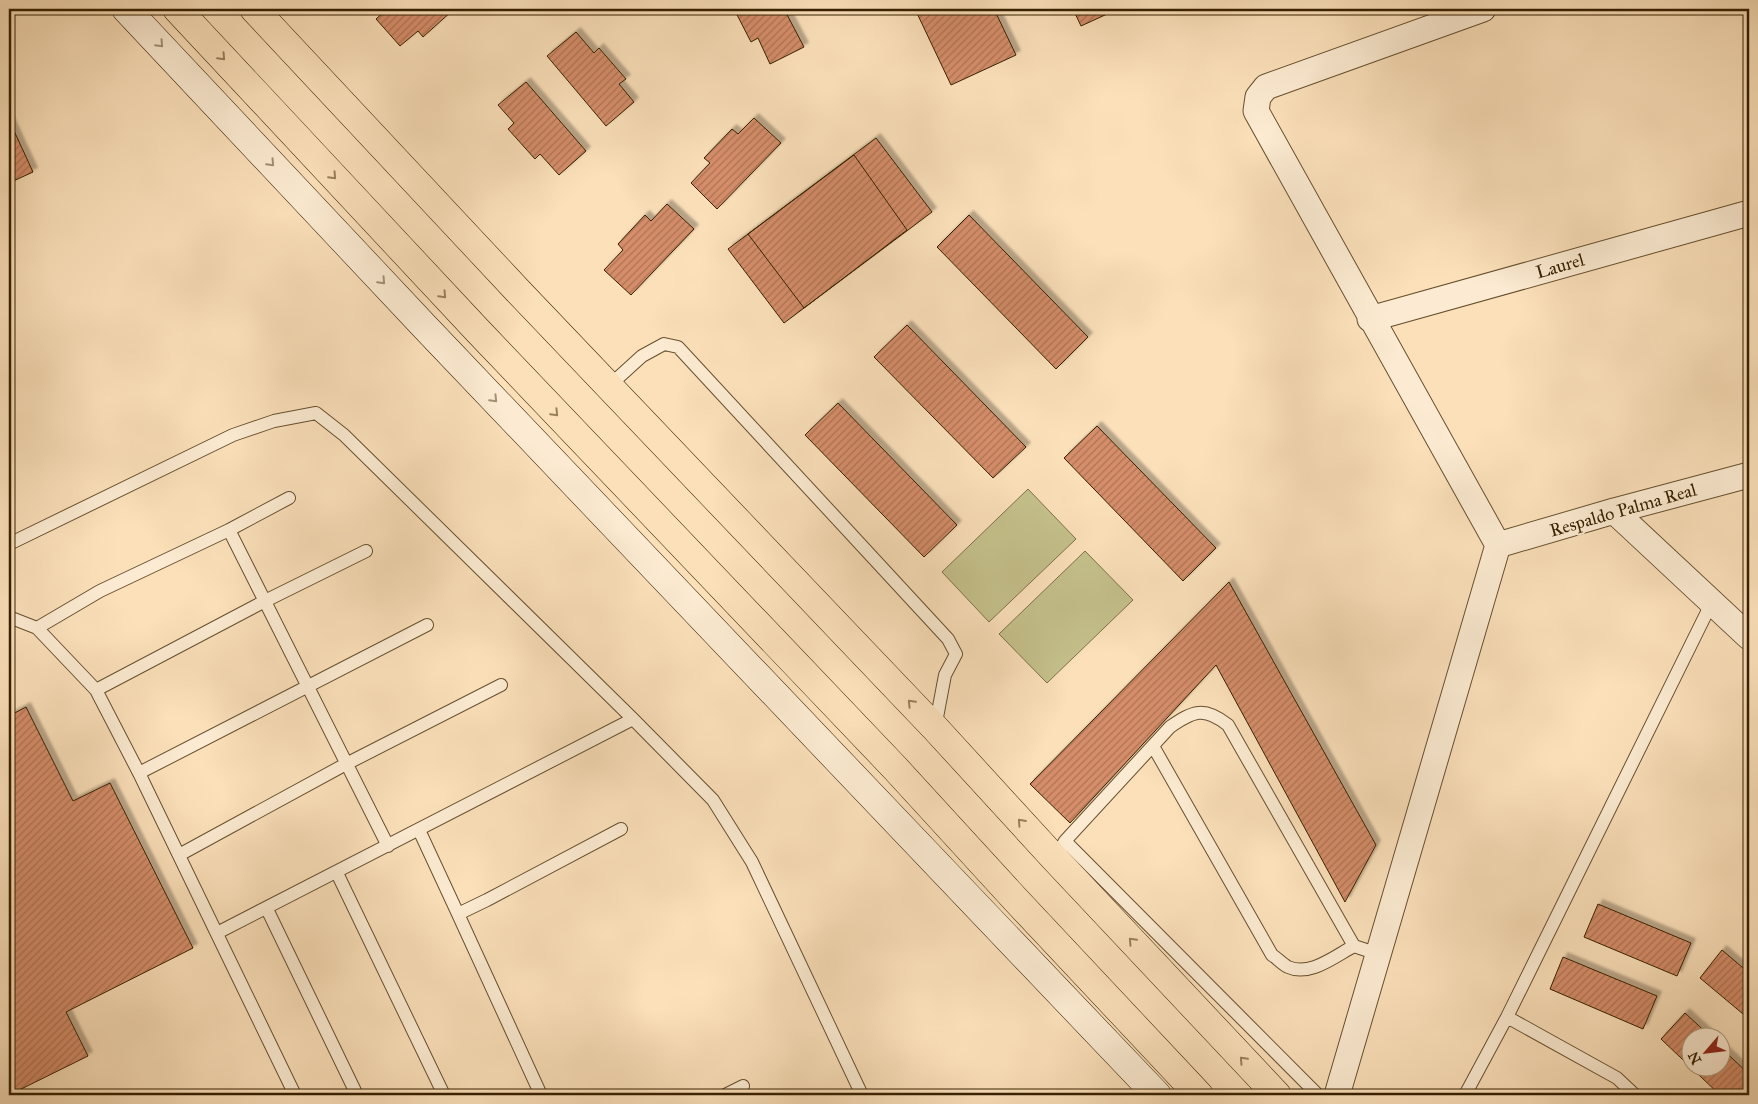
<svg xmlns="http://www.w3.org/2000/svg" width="1758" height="1104" font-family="'IM FELL Great Primer',serif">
<defs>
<pattern id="building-hatch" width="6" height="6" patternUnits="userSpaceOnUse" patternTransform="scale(1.25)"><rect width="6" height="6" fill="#d58d6a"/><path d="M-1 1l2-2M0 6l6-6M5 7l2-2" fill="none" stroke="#ae7355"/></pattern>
<filter id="shadow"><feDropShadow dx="4.5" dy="-4.5" stdDeviation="1" flood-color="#0004"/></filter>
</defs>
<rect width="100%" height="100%" fill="#fbe0ba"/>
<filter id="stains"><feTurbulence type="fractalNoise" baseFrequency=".004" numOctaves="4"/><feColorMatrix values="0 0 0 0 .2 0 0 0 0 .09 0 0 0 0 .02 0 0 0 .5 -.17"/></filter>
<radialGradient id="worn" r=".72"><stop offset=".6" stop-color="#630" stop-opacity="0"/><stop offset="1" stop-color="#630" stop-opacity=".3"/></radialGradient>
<path fill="#c5c18c" stroke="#7e7046" d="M1028 489 1076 539 989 622 942 572Z
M1085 551 1133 600 1047 683 999 634Z"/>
<path fill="url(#building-hatch)" stroke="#362000" filter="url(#shadow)" d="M387 9H452L453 10 423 37 418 31 400 46 376 19Z
M734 9H784L804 47 770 64 758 38 751 42Z
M915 9H994L1016 55 951 85Z
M1073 9H1118L1081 26Z
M576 32 594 53 599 48 626 79 619 84 634 102 606 126 547 56Z
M526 82 586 151 559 175 540 154 535 159 508 129 514 123 498 105Z
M754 118 781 143 717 209 691 183 710 163 704 158 732 129 738 134Z
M9 120 33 172 9 183Z
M876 138 932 212 784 323 728 249Z
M854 155 907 230 804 308 748 234Z
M667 204 694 229 631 295 604 270 623 250 618 244 645 215 651 221Z
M969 215 1088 337 1056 369 937 247Z
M907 325 1026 447 993 478 874 357Z
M838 403 957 525 924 557 805 435Z
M1097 426 1216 548 1183 581 1064 458Z
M1229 582 1376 845 1345 902 1216 665 1070 823 1030 784Z
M26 707 73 801 110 783 193 948 66 1012 88 1056 9 1095V716Z
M1598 904 1691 943 1677 976 1584 937Z
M1722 950 1749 973V1019L1700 978Z
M1563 957 1657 996 1643 1029 1550 989Z
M1685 1013 1710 1036H1690V1066H1720V1047L1749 1074V1092L1747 1095H1720L1661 1039Z"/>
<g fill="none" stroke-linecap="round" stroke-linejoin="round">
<g stroke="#67502e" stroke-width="14">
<path id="lane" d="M609 386 642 356 664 344 678 347 948 639 956 654 945 675 935 728
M229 530 289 498
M9 544 233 435 274 421 316 413 344 435 633 719 713 800 752 862 862 1095
M9 617 37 628 96 690 139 773 295 1095
M37 628 100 591 229 530 388 846
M96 690 265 601 366 551
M1153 746 1272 955C1277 958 1282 964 1288 967 1310 977 1335 956 1354 946
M139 773 427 625
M419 830 458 914
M1065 841 1318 1095
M179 855 346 764 501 685
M1055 859 1065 841 1170 727C1193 711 1204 706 1228 725L1354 946 1378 954
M337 873 444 1095
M267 909 357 1095
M217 933 633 719
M1507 1017 1617 1078 1635 1095
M541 1095 458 914 487 900 621 829
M725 1095 743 1086
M1465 1095 1507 1017 1712 602"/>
</g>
<g stroke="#67502e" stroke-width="27">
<path id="street" d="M1370 319 1749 213
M1614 511 1749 637
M1498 545 1614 511 1749 475
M1337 1095 1498 545 1256 111 1258 97 1266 87 1483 9"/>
</g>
<g stroke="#362000" stroke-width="29">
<path id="secondary" d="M126 9 425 327 1157 1095"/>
</g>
<g stroke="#362000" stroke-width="29">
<path id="primary" d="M177 9 478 331 895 768 1015 899 1199 1095
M254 9 518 291 935 728 1055 859 1277 1095"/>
</g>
<use href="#lane" stroke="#fcebd2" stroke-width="12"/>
<use href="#street" stroke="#fcebd2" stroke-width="25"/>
<use href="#secondary" stroke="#fcebd2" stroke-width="28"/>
<use href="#primary" stroke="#fbe0ba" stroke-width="28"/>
</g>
<defs><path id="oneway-chevron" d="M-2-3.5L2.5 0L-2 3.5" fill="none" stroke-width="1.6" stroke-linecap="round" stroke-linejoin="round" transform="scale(1.25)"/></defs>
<g stroke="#a39074">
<use href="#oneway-chevron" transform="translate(160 44) rotate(47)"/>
<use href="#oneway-chevron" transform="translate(271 163) rotate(47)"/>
<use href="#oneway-chevron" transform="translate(382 281) rotate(47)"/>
<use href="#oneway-chevron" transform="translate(494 399) rotate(46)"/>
</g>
<g stroke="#98805d">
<use href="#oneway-chevron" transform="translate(222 57) rotate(47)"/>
<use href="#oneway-chevron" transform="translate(333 176) rotate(47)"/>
<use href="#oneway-chevron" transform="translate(443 295) rotate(47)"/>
<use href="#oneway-chevron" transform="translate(555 413) rotate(46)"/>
<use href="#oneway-chevron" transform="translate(911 703) rotate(-134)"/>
<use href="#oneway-chevron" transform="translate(1021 822) rotate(-132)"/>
<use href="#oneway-chevron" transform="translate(1132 941) rotate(-133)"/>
<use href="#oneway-chevron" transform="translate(1243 1060) rotate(-133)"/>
</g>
<g text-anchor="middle" stroke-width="4" stroke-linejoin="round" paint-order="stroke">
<g font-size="18" fill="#362000" stroke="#fcebd2">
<text transform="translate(1560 266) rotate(-16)" y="6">Laurel</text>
<text transform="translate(1623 510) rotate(-16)" y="6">Respaldo Palma Real</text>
</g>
</g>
<rect width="1758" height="1104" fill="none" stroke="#fbe0ba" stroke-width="30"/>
<rect x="10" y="10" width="1738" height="1084" fill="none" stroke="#362000" stroke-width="2.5"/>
<rect x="15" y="15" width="1728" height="1074" fill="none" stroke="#362000"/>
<g transform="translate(1706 1052) rotate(242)"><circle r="24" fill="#fcebd2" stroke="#ad9a7e"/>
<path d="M0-4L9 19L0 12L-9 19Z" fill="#8f2418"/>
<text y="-8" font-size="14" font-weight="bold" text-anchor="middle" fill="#362000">N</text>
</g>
<rect width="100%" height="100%" filter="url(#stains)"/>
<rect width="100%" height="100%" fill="url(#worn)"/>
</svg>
